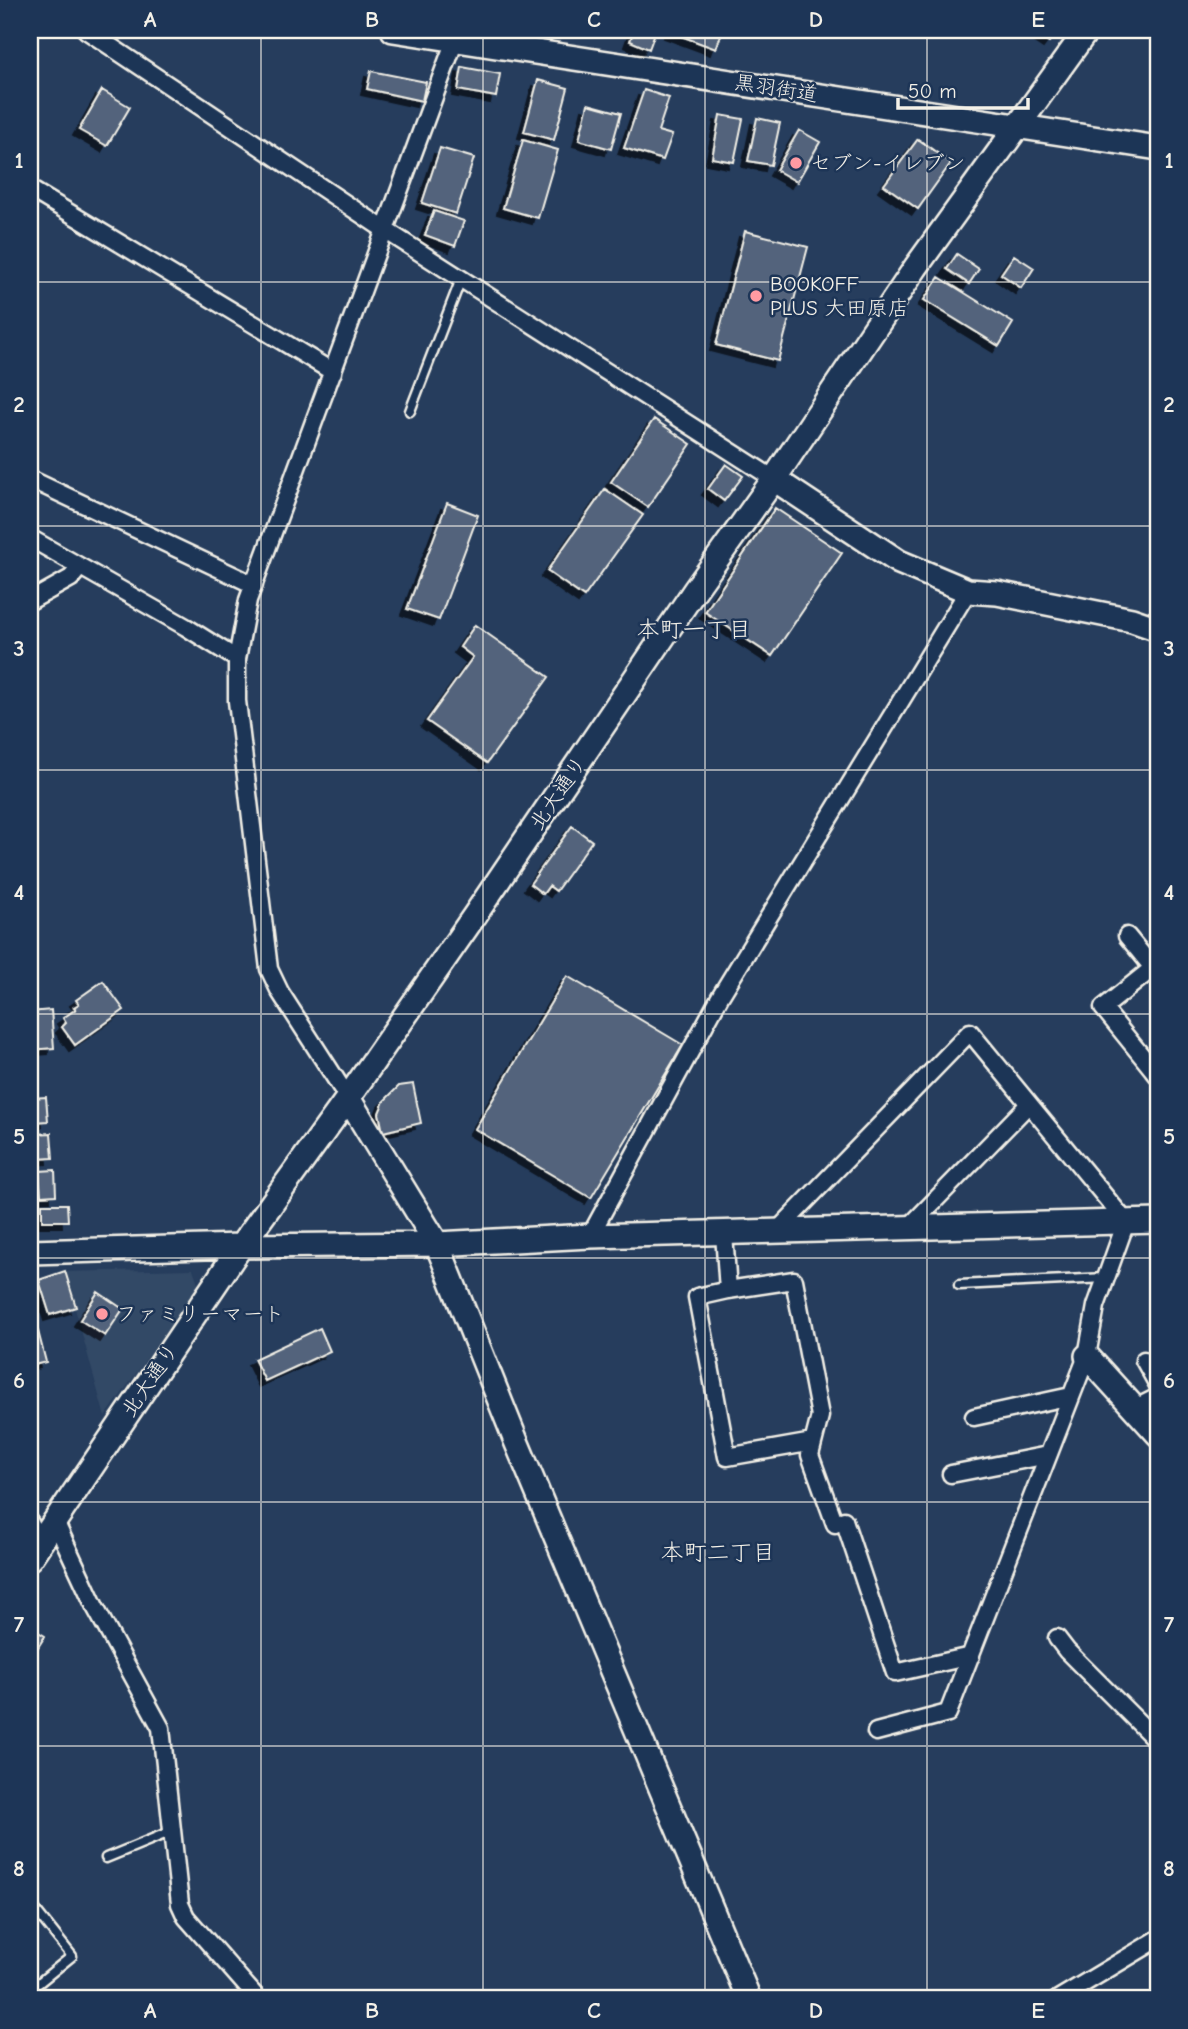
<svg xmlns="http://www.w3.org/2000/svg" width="1188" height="2029" font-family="'Comic Neue','Klee One',sans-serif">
<defs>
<filter id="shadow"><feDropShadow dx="-6" dy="6" stdDeviation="0" flood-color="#0009"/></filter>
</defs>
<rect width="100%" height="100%" fill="#263d5d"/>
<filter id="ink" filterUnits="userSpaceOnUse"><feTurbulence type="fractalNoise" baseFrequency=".0143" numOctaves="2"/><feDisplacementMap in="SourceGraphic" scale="14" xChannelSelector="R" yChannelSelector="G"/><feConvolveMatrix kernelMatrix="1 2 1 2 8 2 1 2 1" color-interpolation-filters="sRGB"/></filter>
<g filter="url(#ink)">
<path fill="#334966" d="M193 1269 199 1286 105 1417 65 1272Z"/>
<path fill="#52647b" stroke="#f4f1e8" stroke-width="2" filter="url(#shadow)" d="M634 30H656L649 49 630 41Z
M671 30H720L722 32 716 49 670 32Z
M1031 30H1058L1049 42Z
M462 67 500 74 496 97 458 90Z
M371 71 426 82 422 101 367 89Z
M538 80 568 88 554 140 524 132Z
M102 90 130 107 107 146 79 130Z
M644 90 669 98 658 131 672 135 663 160 624 148Z
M588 104 621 113 611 149 579 140Z
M720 115 743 119 734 162 712 158Z
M757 118 780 123 771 165 748 161Z
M799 130 820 142 797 182 776 170Z
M918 139 951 163 918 209 884 185Z
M523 140 558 150 538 218 503 208Z
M440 148 474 158 456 214 422 203Z
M434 211 464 221 455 246 425 235Z
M745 231 808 247 778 361 716 345Z
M957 254 979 269 969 284 947 269Z
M1014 255 1034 268 1021 288 1001 274Z
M939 277 1013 323 999 346 924 300Z
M654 419 691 444 648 507 611 482Z
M726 464 743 476 724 501 708 489Z
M605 489 643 515 584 597 547 571Z
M447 503 478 515 439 620 407 609Z
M775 508 842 553 772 656 705 612Z
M475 625 549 677 487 763 427 721 473 657 460 647Z
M572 826 592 841 556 891 549 886 543 894 530 884Z
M567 976 683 1045 591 1198 475 1129Z
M103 981 124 1010 75 1045 62 1027 66 1023 63 1018 76 1009 74 1007 79 1004 76 1000Z
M51 1010 54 1048 30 1050V1012Z
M30 1062H36L37 1086 30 1087Z
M413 1084 421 1123 383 1132 379 1113 384 1101 399 1086Z
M46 1097 48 1121 33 1122 31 1098Z
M51 1133 53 1158 37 1159 35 1134Z
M55 1170 56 1195 41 1196 39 1171Z
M42 1204H67L68 1221H42Z
M65 1271 76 1307 50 1315 39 1280Z
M98 1292 123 1309 105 1336 80 1320Z
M30 1300 46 1362 30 1366Z
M320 1328 330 1351 265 1381 254 1359Z
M30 1627 45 1636 30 1660Z"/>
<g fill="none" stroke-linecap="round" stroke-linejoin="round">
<g stroke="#f4f1e8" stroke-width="13">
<path id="lane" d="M410 411 461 279
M959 1285 1106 1278
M106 1858 172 1831
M30 1903 72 1956 30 1990"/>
</g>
<g stroke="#f4f1e8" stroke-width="21">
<path id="street" d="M86 30 385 230 774 479
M30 189 333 372
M30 479 254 585
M30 538 186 627 237 659
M30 601 71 578 80 567
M1127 936 1158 974
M1153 968 1103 1008 1158 1076
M348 1098 280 992 269 969 237 701V659L248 600 458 32
M907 1229 1029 1104
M775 1233 970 1032 1126 1222 1096 1306 1087 1356 948 1713 876 1732
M724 1234 728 1290 794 1280 820 1416 810 1455 835 1524 844 1520 895 1673 971 1656
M590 1236 721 995 968 591
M728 1290 697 1297 727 1457 813 1442
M1144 1360 1158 1385
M1134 1409 1158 1397
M974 1417 1071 1396
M951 1474 1048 1455
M55 1521 95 1607 161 1728 180 1904 186 1917 258 1999
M30 1523 40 1543
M1057 1638 1067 1651 1158 1742
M1058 1999 1158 1939"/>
</g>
<g stroke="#f4f1e8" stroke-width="28">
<path id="secondary" d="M393 30 1158 148
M774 479 899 562 968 591 997 593 1132 620 1158 629
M348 1098 437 1244 516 1441 749 1999
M30 1252 241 1246 437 1244 590 1236 1158 1221
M1087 1356 1158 1434
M30 1558 241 1246 348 1098 475 915 695 590 774 479 916 267 1087 30"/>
</g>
<use href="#lane" stroke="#1d3557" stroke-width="8"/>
<use href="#street" stroke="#1d3557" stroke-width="16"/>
<use href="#secondary" stroke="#1d3557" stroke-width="23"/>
</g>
</g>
<path fill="none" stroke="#f4f1e8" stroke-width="2" stroke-opacity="0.55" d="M261 30V1999M483 30V1999M705 30V1999M927 30V1999M30 282H1158M30 526H1158M30 770H1158M30 1014H1158M30 1258H1158M30 1502H1158M30 1746H1158"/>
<g fill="#ff9aa2" stroke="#1d3557" stroke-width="2.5">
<circle cx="796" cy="163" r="7"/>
<circle cx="756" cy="296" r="7"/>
<circle cx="102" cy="1314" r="7"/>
</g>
<g text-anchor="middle" stroke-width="5" stroke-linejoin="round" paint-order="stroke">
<g font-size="21" fill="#f4f1e8" stroke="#1d3557">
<text transform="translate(776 88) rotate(9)" y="7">黒羽街道</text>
<text transform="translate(558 793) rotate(-56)" y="7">北大通り</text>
<text transform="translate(150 1380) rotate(-56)" y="7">北大通り</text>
</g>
<g font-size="21" fill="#f4f1e8" stroke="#1d3557" text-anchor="start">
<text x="810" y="170">セブン-イレブン</text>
<text x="770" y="291">BOOKOFF<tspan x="770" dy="24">PLUS 大田原店</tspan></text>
<text x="116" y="1321">ファミリーマート</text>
</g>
<g font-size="23" fill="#f4f1e8" stroke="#1d3557">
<text x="694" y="637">本町一丁目</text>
<text x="718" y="1560">本町二丁目</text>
</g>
</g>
<rect width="1188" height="2029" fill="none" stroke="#1d3557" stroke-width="77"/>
<path d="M898 98v10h130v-10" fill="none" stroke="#f4f1e8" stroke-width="3.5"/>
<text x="908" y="98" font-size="21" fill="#f4f1e8" stroke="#1d3557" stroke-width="5" paint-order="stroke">50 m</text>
<rect x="38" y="38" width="1112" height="1952" fill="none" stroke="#f4f1e8" stroke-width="2.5"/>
<g font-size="23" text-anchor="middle" font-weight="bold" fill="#f4f1e8">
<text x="150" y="27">A</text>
<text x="372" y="27">B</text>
<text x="594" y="27">C</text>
<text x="816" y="27">D</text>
<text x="1038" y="27">E</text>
<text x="19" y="168">1</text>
<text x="1169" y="168">1</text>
<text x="19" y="412">2</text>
<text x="1169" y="412">2</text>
<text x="19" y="656">3</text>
<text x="1169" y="656">3</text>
<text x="19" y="900">4</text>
<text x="1169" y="900">4</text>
<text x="19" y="1144">5</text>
<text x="1169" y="1144">5</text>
<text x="19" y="1388">6</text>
<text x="1169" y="1388">6</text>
<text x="19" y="1632">7</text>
<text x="1169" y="1632">7</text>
<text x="19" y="1876">8</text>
<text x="1169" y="1876">8</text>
<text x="150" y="2018">A</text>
<text x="372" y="2018">B</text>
<text x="594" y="2018">C</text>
<text x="816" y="2018">D</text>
<text x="1038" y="2018">E</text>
</g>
</svg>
